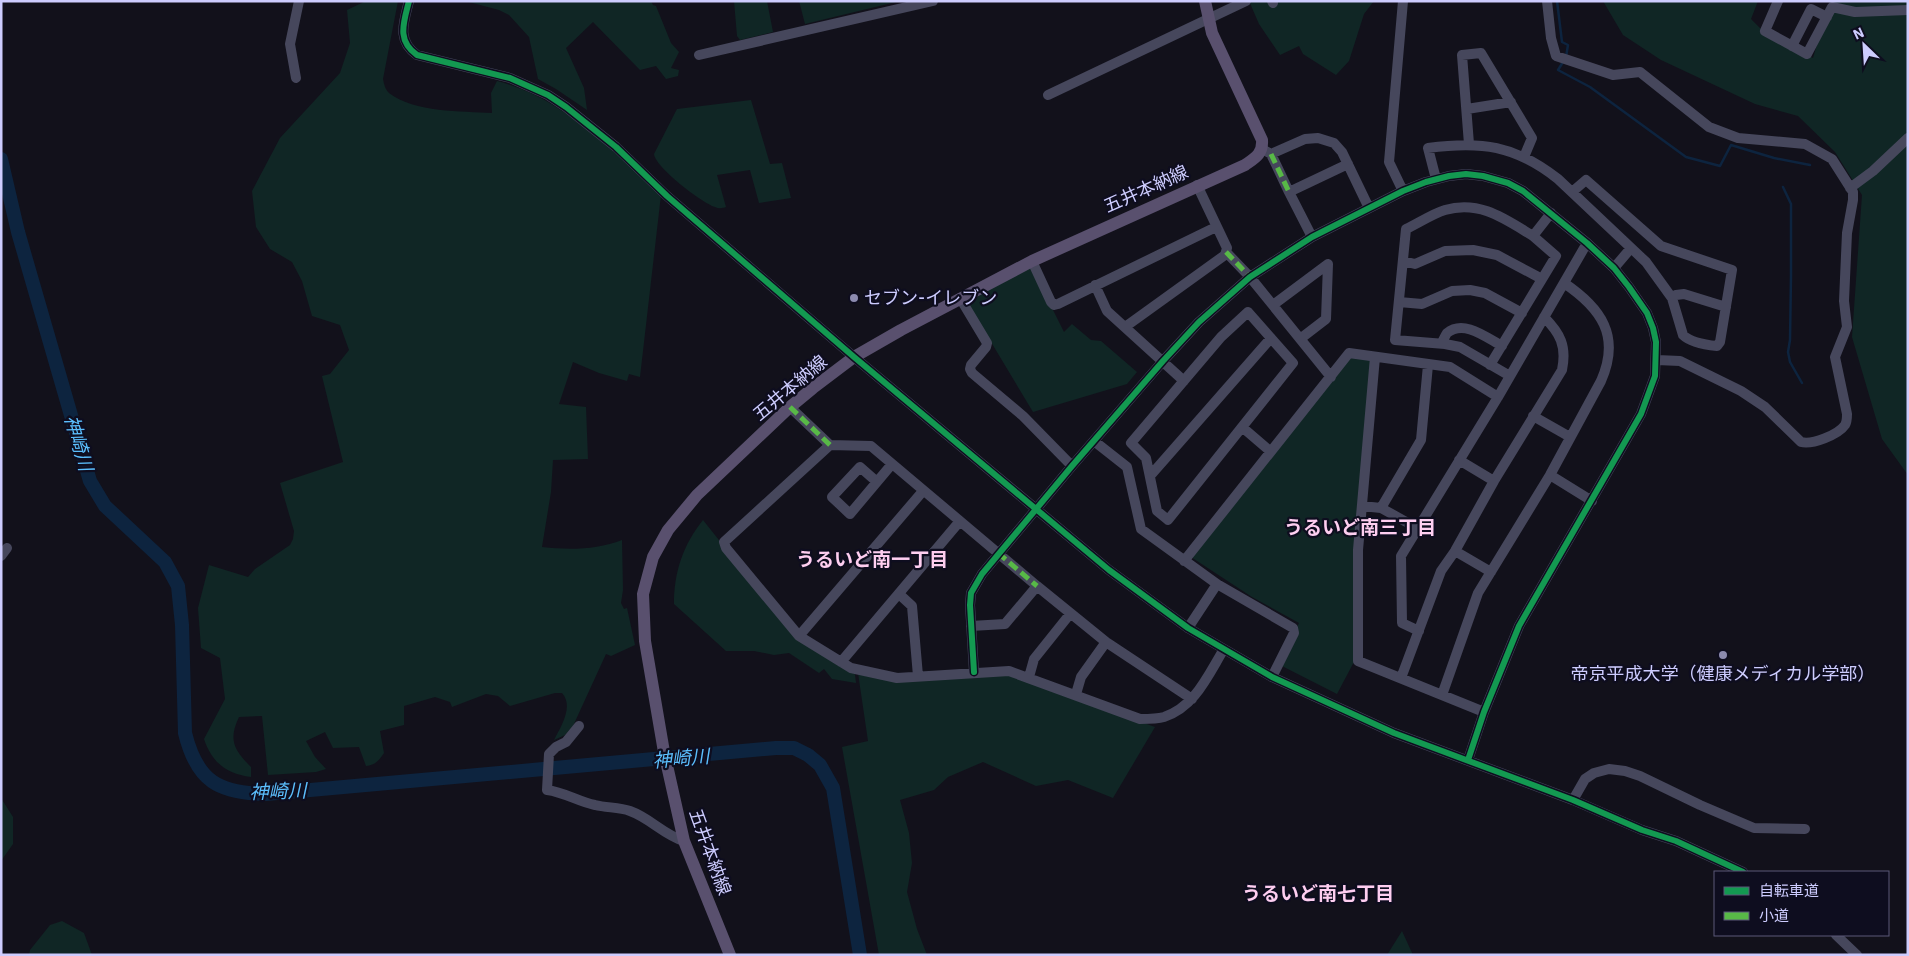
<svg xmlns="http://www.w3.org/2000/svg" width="1909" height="956" font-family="'IBM Plex Sans','Noto Sans JP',sans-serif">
<rect width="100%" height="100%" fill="#12111b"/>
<path fill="#102625" d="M366 1H398L383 79C384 84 385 89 389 93 415 113 461 111 492 113L491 93 497 81C542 93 572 116 606 145 625 161 644 178 661 195L640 377 629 374 627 381 599 373 573 362 559 404 586 407 588 459 553 460 551 492 542 547C568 550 597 550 622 540L623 590 621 603 624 609 627 608 635 645 611 656 606 654 573 726 565 735 554 740C561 727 574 706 562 693H555L510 706 498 696 486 694 452 707 450 702 435 697 404 706V725L380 731 384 753C379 760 376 765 366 766L359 747 333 748 325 732 306 741 315 757 326 769 316 772 268 775 262 716 239 717C228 740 234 750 251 767V777C227 774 212 763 204 739L225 699 220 658 201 648 198 608 209 565 248 577 255 569 290 545 293 539 294 531 280 483 343 462 322 376 330 374 349 350 340 325 312 316 302 281 292 262 270 249 256 227 252 191 280 138 340 73 350 43 347 10Z
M465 1H651L653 5 656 6 671 43 679 52 671 68 679 70 678 76 666 79 656 66 640 70 593 22 566 48 584 88 587 110 556 89 538 79 529 37 509 15 499 10Z
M734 1H767L773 32 740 40 737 36Z
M799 1H900L805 24Z
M1249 1H1374L1364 14 1349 61 1336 75 1303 54 1299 46 1280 55 1259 24Z
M1603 1H1758L1751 19 1760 28 1813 58 1830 1H1908V475L1882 439 1852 337 1862 195 1835 152 1798 116 1755 104 1661 60 1623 35Z
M751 100 770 164 782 163 791 198 759 203 750 170 717 175 726 207C723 208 719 209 715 207 702 203 655 167 654 154L677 109Z
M1028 266 1032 268 1064 332 1072 324 1091 340 1101 341 1137 372 1127 384 1033 412 964 297Z
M1348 352 1371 356 1356 658 1337 694 1278 664 1299 623 1252 597 1191 557Z
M703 520 781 618 854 667 856 683 832 679 824 669 819 673 789 653 774 655 754 651H726L674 604C674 572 683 545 703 520Z
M858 673 1010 675 1155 727 1113 798 1068 780 1036 786 983 762 948 777 934 790 900 800 909 833 912 863 907 892 917 929 927 955H879L842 747 868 741Z
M1 798 13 817V844L1 861Z
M62 921 84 933 92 955H29L30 950 50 925Z
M1402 931 1413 955H1387Z"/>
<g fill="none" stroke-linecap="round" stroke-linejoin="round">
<path stroke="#0d243f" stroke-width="2.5" d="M1557 1 1562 42 1568 45 1566 57
M1563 62 1558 70 1590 87 1686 157 1720 166 1731 145 1774 158 1810 165
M1783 187 1791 204V276L1790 340 1788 352 1790 362 1802 383"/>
<path stroke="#0d243f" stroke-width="14" d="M1 159 18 232 90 481 105 506 165 562 178 586 182 625 185 733C197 782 219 793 266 794L776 748H794L808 755 820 765 833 788 860 955"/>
<path stroke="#46475c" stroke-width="10" d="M409 1C404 22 396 40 417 55L510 78 548 95 566 107 616 147 667 196 854 357 1109 570 1188 628 1272 677 1394 733 1573 800 1642 830 1676 841 1743 872
M1272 1 1273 3
M1547 1 1551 38 1556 56 1613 75 1640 72 1709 127 1738 138 1805 144 1832 159 1853 192V200L1847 233 1844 301 1847 327 1835 357 1847 414C1847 418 1847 422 1845 425 1838 435 1812 445 1801 442L1765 407 1741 391 1680 361 1657 360
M1778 1 1765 31 1807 54 1832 7 1855 12 1908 10
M1792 46 1811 9 1827 17
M699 55 933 1
M296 78 290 44 299 1
M1048 95 1246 1
M1467 109 1511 102
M1469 144 1462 55 1481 53 1532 138 1524 157
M1262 149 1271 154 1305 139 1318 138 1334 143 1342 152 1369 208
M1271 154 1289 192
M1436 179 1428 148C1481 141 1515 145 1558 179L1646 262 1672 298 1683 335C1690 342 1707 345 1717 346L1720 342 1732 270 1661 246 1586 180 1572 192
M1850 188 1873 171 1908 138
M1403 191 1389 162 1403 1
M1312 237 1289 192 1348 164
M1226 252 1250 277 1331 377
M1032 261 1051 302 1054 305 1058 304 1216 227
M1403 261 1415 264 1445 251 1473 250 1497 255 1542 279
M1614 268 1631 248
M1095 285 1107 311 1184 381
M960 298 987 343 986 347 971 365 970 369 972 373 1023 416 1072 466
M1672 298 1676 295 1684 294 1726 307
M1399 302 1422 304 1452 291 1470 290 1485 293 1522 313
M1273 305 1328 264 1326 319 1300 339
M1248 312 1293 363 1168 520 1157 511 1146 458 1131 443 1221 337Z
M1125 327 1225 255 1227 248 1197 185
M1441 344C1443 341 1445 336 1447 333 1464 319 1487 338 1502 346
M1375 357 1358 550V661L1484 712
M1490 365 1556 256 1533 236
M1510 376 1460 347 1445 344 1395 340 1406 229C1419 223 1432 214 1445 210 1480 200 1505 219 1533 236L1551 213
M790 407 830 445
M1533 416 1570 437
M1242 427 1270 451
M1094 441 1127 467 1141 529 1217 584 1293 628 1294 633 1272 677
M1459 460 1494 481
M1550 475 1592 501
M1150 476 1271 338
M877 482 860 467 832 497 850 514 892 464
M1362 506 1381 508 1417 528
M1381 508 1421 440 1428 365
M1455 551 1491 572
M1 556 7 548
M1184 561 1349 353 1450 367 1498 397
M1037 586 871 446 830 445 724 542 726 548 799 636 851 668 897 678 1009 671 1140 719C1148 719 1157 719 1164 717 1195 707 1208 675 1224 649
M899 594 912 606 918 676
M971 626 1005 624 1037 586 1106 642 1192 699
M1188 628 1217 584
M1419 631 1402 623 1401 556 1498 397 1587 243
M799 636 923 491
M841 662 960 521
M974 672 970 605 971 593 982 574 1072 466 1163 361 1199 322 1250 277 1312 237 1403 191 1426 182 1449 176 1466 174 1483 176 1508 183 1523 191 1587 243 1614 268 1629 287 1647 313 1653 328 1656 342 1655 376 1641 414 1519 626 1484 712 1468 760
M1029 677 1034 659 1070 614
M1401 678 1441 571 1455 551 1494 481 1562 370C1567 346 1560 333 1544 317
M1076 694 1081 677 1106 642
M1442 695 1478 593 1550 475 1601 381C1621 336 1601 308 1564 283
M579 726 566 742 556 747 549 754 547 790C564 792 579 802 595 805 607 808 619 807 630 811 650 818 664 835 684 841
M1573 800 1585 779 1594 773 1609 769 1625 771 1640 776 1700 805 1754 828 1805 829
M1836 935 1857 955"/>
<path stroke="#59506e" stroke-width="12" d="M730 955 684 841 664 752 645 641 643 594 653 557 668 530 697 495 790 407 813 388 854 357 901 330 1032 261 1245 165C1255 158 1263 154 1262 140L1212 33 1205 1"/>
<path stroke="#58b947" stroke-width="5" stroke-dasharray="10 5" stroke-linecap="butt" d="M1271 154 1289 192
M1226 252 1250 277
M790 407 830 445
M998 553 1037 586"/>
<g stroke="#0e0d1f" stroke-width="9">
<path id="cycleway" d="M409 1C404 22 396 40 417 55L510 78 548 95 566 107 616 147 667 196 854 357 1109 570 1188 628 1272 677 1394 733 1573 800 1642 830 1676 841 1743 872
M974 672 970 605 971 593 982 574 1072 466 1163 361 1199 322 1250 277 1312 237 1403 191 1426 182 1449 176 1466 174 1483 176 1508 183 1523 191 1587 243 1614 268 1629 287 1647 313 1653 328 1656 342 1655 376 1641 414 1519 626 1484 712 1468 760"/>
</g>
<use href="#cycleway" stroke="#139951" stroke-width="6"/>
</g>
<g fill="#8c8baf" stroke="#0e0d1f" stroke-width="2">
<circle cx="854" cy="298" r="5"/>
<circle cx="1723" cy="655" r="5"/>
</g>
<g text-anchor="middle" stroke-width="4.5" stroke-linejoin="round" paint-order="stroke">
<g font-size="18" fill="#cdccfe" stroke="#0e0d1f">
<text transform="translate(1146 189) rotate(-24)" y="6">五井本納線</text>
<text transform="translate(790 388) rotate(-40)" y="6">五井本納線</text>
<text transform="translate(710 852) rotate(70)" y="6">五井本納線</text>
</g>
<g font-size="18" fill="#cdccfe" stroke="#0e0d1f" text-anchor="start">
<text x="864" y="304">セブン-イレブン</text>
<text x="1723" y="680" text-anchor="middle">帝京平成大学（健康メディカル学部）</text>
</g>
<g font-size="19" font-style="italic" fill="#5bbefd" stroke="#0e0d1f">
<text transform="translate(79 443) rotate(74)" y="7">神崎川</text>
<text transform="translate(681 758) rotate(-5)" y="7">神崎川</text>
<text transform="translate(278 791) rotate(-2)" y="7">神崎川</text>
</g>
<g font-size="19" font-weight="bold" fill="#fecef0" stroke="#0e0d1f">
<text x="1360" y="534">うるいど南三丁目</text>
<text x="872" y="566">うるいど南一丁目</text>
<text x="1318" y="900">うるいど南七丁目</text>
</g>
</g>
<rect width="1909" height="956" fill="none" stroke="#cdccfe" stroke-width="5"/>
<rect x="1714" y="871" width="175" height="65" fill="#0e0d1f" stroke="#5a5978"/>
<rect x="1724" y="887" width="25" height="8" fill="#139951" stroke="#5a5978"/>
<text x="1759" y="896" font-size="15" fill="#cdccfe">自転車道</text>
<rect x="1724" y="912" width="25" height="8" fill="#58b947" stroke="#5a5978"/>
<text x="1759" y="921" font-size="15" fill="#cdccfe">小道</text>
<g transform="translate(1864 45) rotate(335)" stroke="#0e0d1f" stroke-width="4" paint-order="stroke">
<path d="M0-4L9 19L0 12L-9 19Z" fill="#cdccfe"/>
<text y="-8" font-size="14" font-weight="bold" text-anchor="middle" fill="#cdccfe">N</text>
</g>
</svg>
